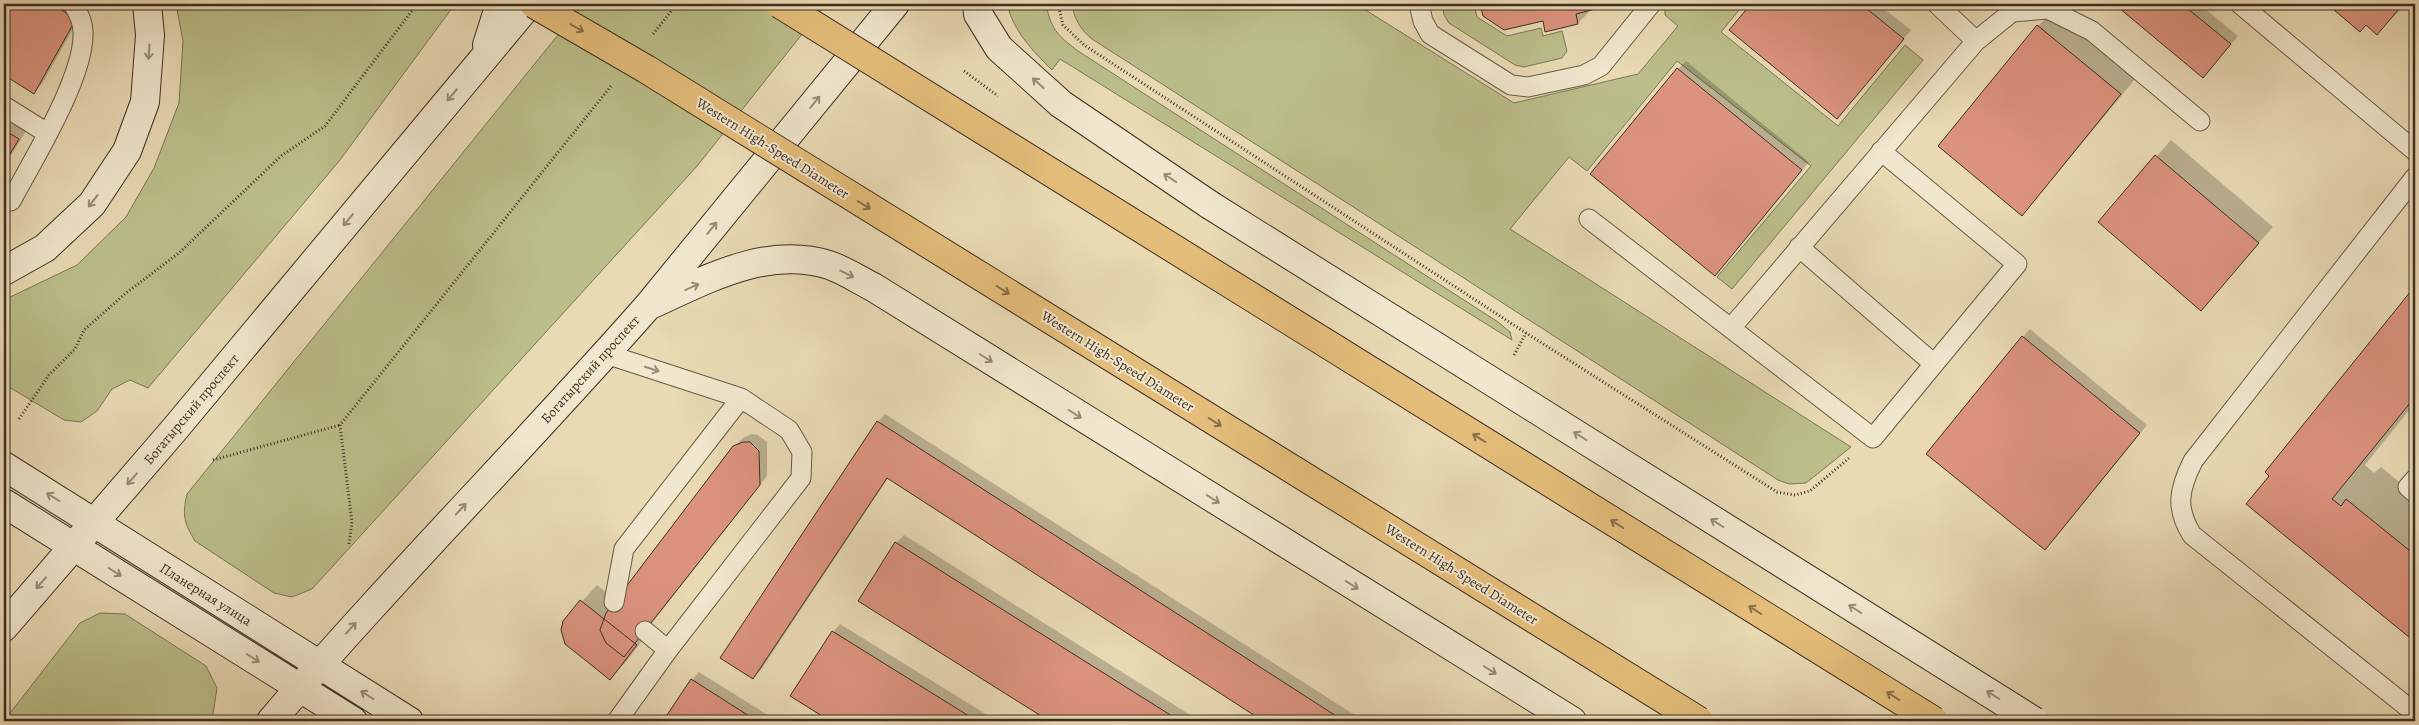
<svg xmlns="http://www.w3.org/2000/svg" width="2419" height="725" font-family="Alegreya,serif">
<rect width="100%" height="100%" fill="#e9dab4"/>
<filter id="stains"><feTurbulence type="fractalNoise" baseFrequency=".004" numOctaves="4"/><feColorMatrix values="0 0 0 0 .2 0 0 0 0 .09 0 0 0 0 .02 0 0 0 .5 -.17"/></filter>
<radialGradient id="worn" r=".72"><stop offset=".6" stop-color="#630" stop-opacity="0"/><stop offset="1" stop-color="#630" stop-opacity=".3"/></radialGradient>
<path fill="#bbbe89" stroke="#7c7656" d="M176 4H455L340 160 148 388 130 380 112 389 97 411 81 422 64 420 4 384V300L77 265 126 217 154 168 179 103 183 41Z
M583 4H826L698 165 312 589 292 597 274 593 195 541C184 523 182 515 187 494Z
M1007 4H1046C1051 29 1057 35 1078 51L1498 322 1510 332 1512 340 1060 59 1052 70C1032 50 1014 32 1007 4Z
M1072 4H1356L1514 103 1638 74 1678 26 1665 15V4H1683L1691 10 1696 4H1744L1721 32 1838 126 1905 45 1923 60 1732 289 1717 277 1811 166 1677 61 1587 171 1569 157 1510 229 1851 447 1806 483 1789 484 1778 480 1092 39C1081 30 1074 19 1072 4Z
M1442 4H1474L1477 17 1507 36 1541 28 1543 36 1562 31 1567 51 1562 58 1524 67 1515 65 1449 23 1444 15Z
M100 613 125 614 206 666 217 688 213 714 207 721H4L80 623Z"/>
<path fill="#0003" d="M4 4H72L83 11 42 84 34 92 4 73Z
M1481 4H1613L1592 9 1578 23 1484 15Z
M1752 4H1878L1911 30 1837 118 1731 30Z
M2124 4H2199L2238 36 2203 76 2121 7Z
M2329 4H2406L2377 33 2366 24 2360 30Z
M2054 10 2136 78 2037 198 2022 214 1940 146 2038 26Z
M1686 61 1809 162 1722 267 1678 69Z
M4 117 26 131 4 167Z
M2171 140 2273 227 2201 309 2099 222Z
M2415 288V403L2365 465 2374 473 2381 467 2415 495V640L2248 504 2271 475 2266 472Z
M2030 329 2147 425 2053 541 2023 337Z
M885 414 1364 721H1265L888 478 761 670 753 678 878 422Z
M752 434 758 435 767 442V476L649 627 651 629 625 663 610 678 564 621 597 585 618 602 734 447 743 438Z
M904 535 1200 721H1051L860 601 896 543Z
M840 624 997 721H832L792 696 833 632Z
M699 672 777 721H665L692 680Z"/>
<path fill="#dc937e" stroke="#3d2f23" d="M4 4H52L76 19 34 94 4 75Z
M1480 4H1614L1576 14 1578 24 1545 32 1543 21 1504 30 1483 16Z
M1683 4H1696L1691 10Z
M1751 4H1861L1904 39 1837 119 1729 30Z
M2122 4H2182L2231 44 2203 78 2119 8Z
M2327 4H2403L2377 35 2366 25 2360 32Z
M2037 25 2121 94 2022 216 1938 146Z
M1677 68 1802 170 1715 276 1590 174Z
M4 130 19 139 4 164Z
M2155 155 2259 243 2201 311 2098 222Z
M2415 286V397L2332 499 2341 506 2346 499 2415 555V642L2246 504 2269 476 2265 472Z
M2022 336 2140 433 2045 550 1926 454Z
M877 421 1344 721H1263L887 478 753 679 720 658Z
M743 442H750L759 451 760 485 624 657 606 643 600 630 606 613 733 446Z
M895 542 1180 721H1049L858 601Z
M580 600 637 645 610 680 565 644 561 630 563 621Z
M832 631 977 721H830L790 696Z
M691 679 757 721H663Z"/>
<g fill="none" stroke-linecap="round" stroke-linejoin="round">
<g stroke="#685a47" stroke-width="21">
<path id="lane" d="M1419 4 1423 21 1430 34 1511 85 1528 87 1584 75 1601 66 1651 4
M2240 4 2415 151
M1976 41 2012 12 2048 9 2092 31 2200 121
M4 106 47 133
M2415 177 2193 461C2179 489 2175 508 2192 535L2415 713
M11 201C33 160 85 76 83 32 83 22 78 12 73 4
M1589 219 1873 438 1934 364
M1799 247 1934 364 2017 264 1881 151
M1731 328 1976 41 1937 4
M606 354 741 398
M2415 479 2408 487 2415 493
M614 602 624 549 741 398 789 430 802 452 801 478 668 650 617 721
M645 631 668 650"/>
</g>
<g stroke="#3d2f23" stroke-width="30">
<path id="secondary" d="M977 4 978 14 999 48 1061 104 1210 205
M487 45 500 4
M4 271 45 248 92 204 127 151 145 102 150 35 147 4
M648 306C704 281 765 245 829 265 844 270 859 280 873 287L1572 721
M4 466 409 721
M4 503 353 721
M4 627 174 430 529 4
M271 721C392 579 524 447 648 306L895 4"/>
</g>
<path stroke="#3d2f23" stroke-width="3" stroke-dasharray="1 2.5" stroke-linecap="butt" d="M1058 4 1063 25 1084 45 1526 333 1777 492 1795 495 1810 491 1849 458
M653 34 677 4
M964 71 998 96
M1514 355 1526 333
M19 419 49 375 75 349 84 330 126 293 179 253 281 156 325 126 417 4
M213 460 340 425
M349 544 352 522 340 425 611 86"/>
<use href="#lane" stroke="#f1e7ce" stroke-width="19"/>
<use href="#secondary" stroke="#f1e7ce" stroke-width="28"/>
<g stroke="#3d2f23" stroke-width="30" stroke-linecap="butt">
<path id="secondary-bridge" d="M1210 205 2034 721"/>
</g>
<g stroke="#3d2f23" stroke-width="30" stroke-linecap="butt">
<path id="highway-bridge" d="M534 4 646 69 1699 721
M780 4 1934 721"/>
</g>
<use href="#secondary-bridge" stroke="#f1e7ce" stroke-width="28"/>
<use href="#highway-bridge" stroke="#e4bd7a" stroke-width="28"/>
</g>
<defs><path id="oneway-shaft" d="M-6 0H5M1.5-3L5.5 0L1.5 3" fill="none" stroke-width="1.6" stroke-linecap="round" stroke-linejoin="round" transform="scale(1.25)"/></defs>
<g stroke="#886f4a">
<use href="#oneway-shaft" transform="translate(577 28) rotate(30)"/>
<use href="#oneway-shaft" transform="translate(864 205) rotate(32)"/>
<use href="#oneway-shaft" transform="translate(1003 290) rotate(32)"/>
<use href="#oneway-shaft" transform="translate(1215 422) rotate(32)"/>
<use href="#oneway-shaft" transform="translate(1479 438) rotate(-148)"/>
<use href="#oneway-shaft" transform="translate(1617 524) rotate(-148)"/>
<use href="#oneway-shaft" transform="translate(1755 610) rotate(-148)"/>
<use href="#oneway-shaft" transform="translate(1893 696) rotate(-148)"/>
</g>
<g stroke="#978b78">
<use href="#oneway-shaft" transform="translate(149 52) rotate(94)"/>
<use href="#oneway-shaft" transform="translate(1038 83) rotate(-138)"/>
<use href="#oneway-shaft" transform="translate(452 95) rotate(130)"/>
<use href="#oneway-shaft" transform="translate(815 102) rotate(-51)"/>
<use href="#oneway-shaft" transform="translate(1170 178) rotate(-146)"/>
<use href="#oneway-shaft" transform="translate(93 201) rotate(128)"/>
<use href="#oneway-shaft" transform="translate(348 220) rotate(130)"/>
<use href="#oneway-shaft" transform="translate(712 228) rotate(-51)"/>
<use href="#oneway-shaft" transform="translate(847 274) rotate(26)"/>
<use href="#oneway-shaft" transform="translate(692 287) rotate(-24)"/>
<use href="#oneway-shaft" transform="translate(986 358) rotate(32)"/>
<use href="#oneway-shaft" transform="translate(652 369) rotate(18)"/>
<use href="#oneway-shaft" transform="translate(1075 414) rotate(32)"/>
<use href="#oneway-shaft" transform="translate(1580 436) rotate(-148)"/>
<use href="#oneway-shaft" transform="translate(132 479) rotate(131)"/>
<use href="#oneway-shaft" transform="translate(53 497) rotate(-148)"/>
<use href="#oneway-shaft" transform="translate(1213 499) rotate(32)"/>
<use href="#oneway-shaft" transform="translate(461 509) rotate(-47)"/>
<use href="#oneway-shaft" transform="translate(1717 523) rotate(-148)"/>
<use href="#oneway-shaft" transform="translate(115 572) rotate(32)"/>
<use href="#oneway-shaft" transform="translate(41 583) rotate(131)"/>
<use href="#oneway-shaft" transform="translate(1352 585) rotate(32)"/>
<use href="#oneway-shaft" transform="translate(1855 609) rotate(-148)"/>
<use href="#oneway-shaft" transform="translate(351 628) rotate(-48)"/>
<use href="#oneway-shaft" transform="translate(253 658) rotate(32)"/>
<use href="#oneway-shaft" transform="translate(1490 670) rotate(32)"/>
<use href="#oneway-shaft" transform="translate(367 695) rotate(-148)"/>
<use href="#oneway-shaft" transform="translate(1993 695) rotate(-148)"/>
</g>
<g text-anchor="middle" stroke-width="4" stroke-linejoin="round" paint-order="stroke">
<g font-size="14" fill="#3d2f23" stroke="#f1e7ce">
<text transform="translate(773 148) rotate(32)" y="5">Western High-Speed Diameter</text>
<text transform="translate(1118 361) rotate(32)" y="5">Western High-Speed Diameter</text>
<text transform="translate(590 369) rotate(-48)" y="5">Богатырский проспект</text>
<text transform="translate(191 409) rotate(-50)" y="5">Богатырский проспект</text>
<text transform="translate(1462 574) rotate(32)" y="5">Western High-Speed Diameter</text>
<text transform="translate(206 594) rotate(32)" y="5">Планерная улица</text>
</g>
</g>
<rect width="2419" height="725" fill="none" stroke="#e9dab4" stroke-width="20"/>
<rect x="5" y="5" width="2409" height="715" fill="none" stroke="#3d2f23" stroke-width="2.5"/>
<rect x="10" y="10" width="2399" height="705" fill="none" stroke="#3d2f23"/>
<rect width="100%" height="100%" filter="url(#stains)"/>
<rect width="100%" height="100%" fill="url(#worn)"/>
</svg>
